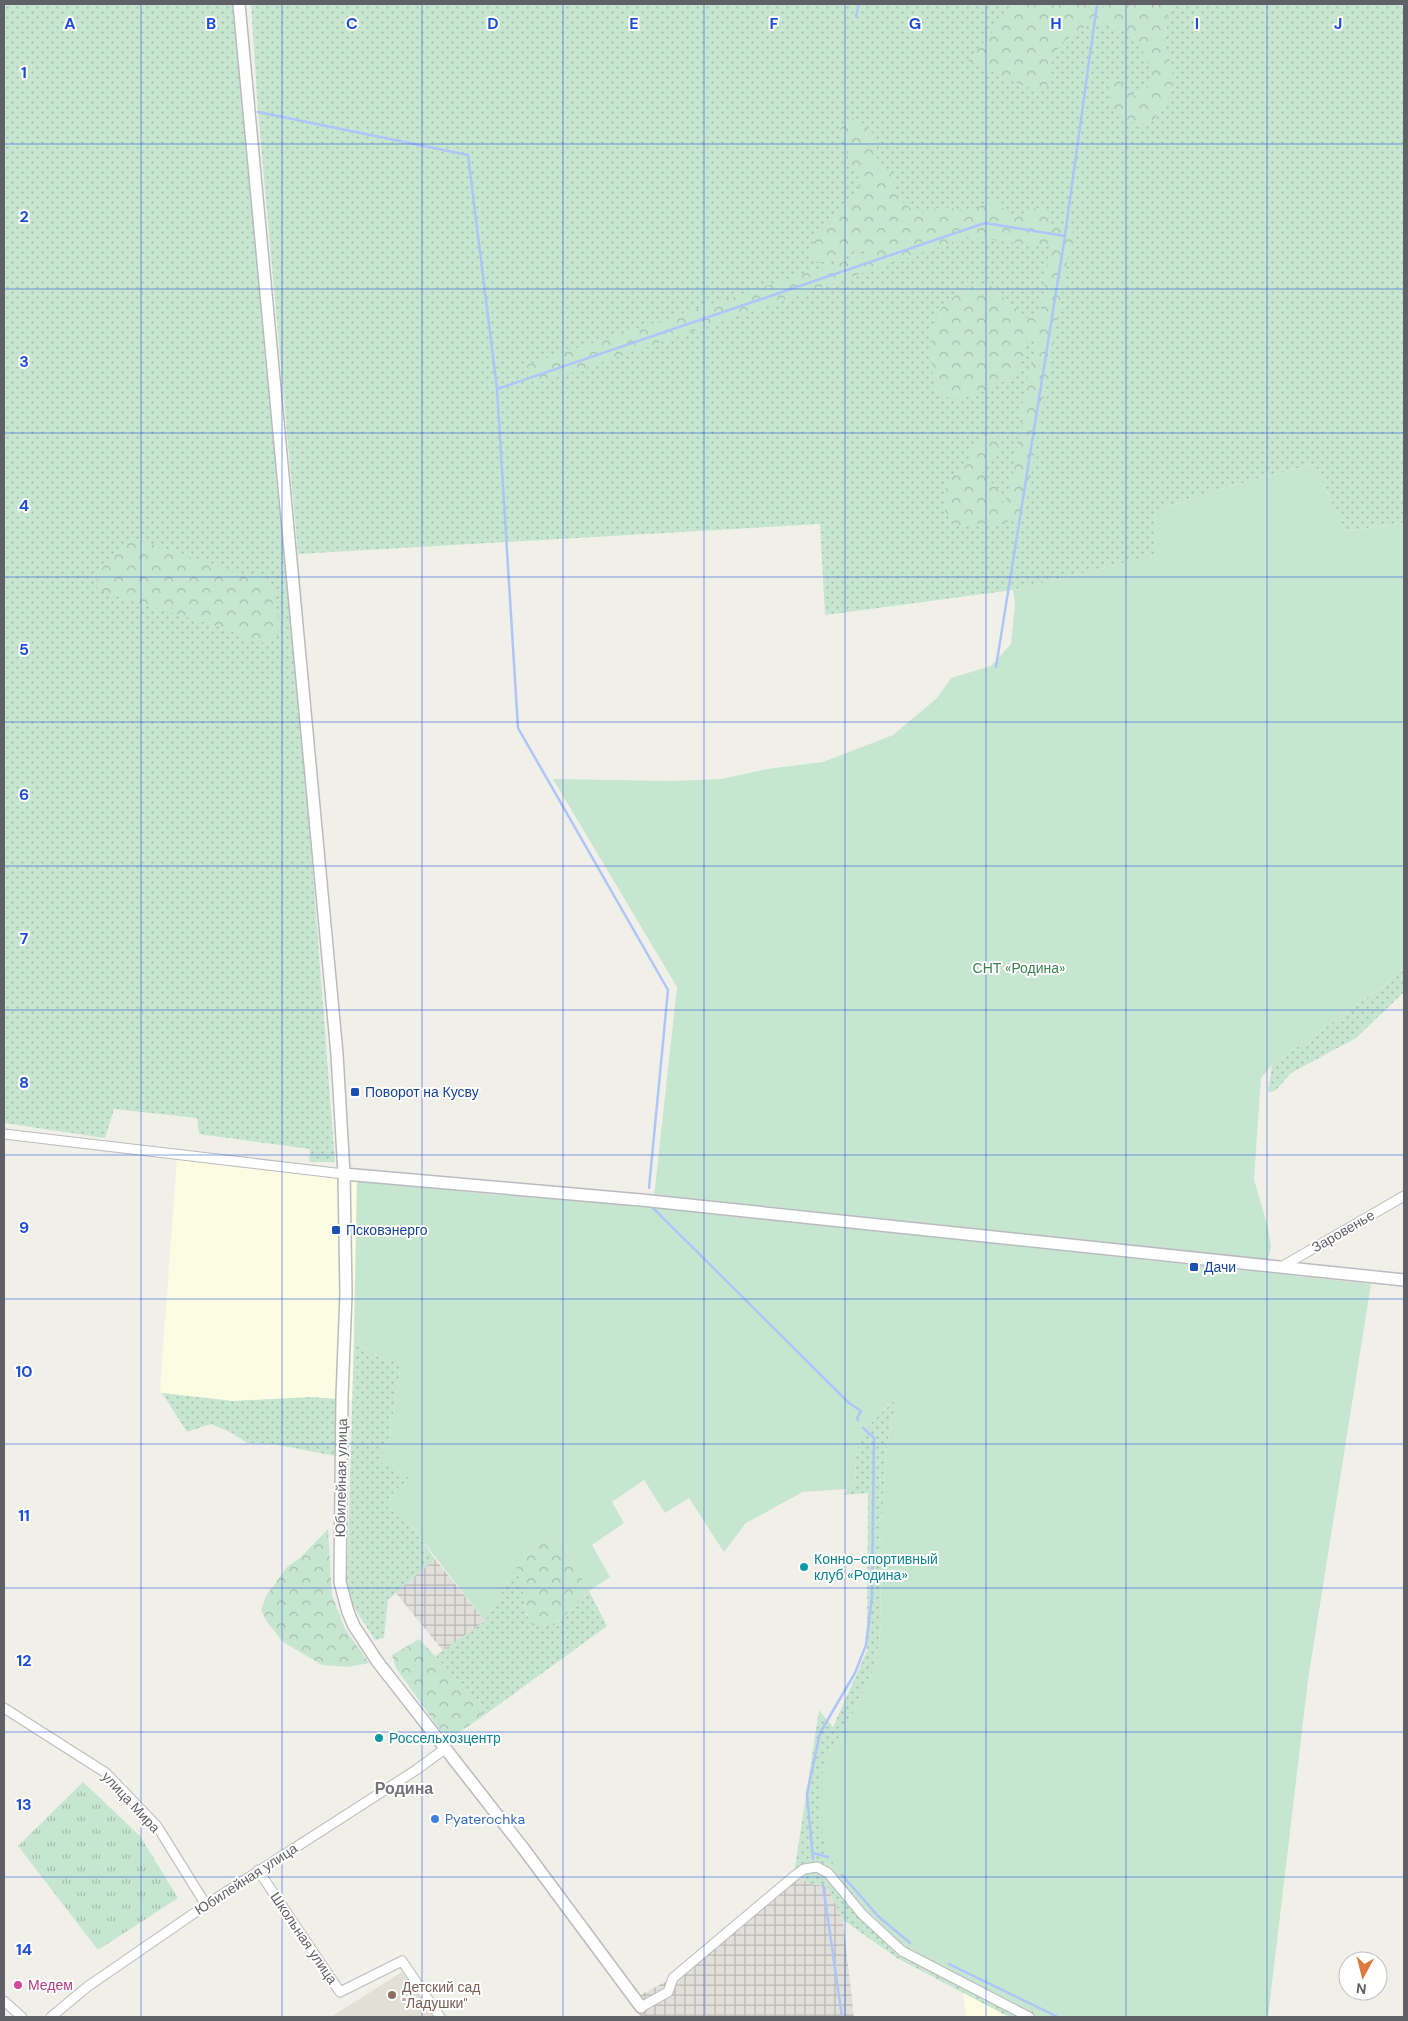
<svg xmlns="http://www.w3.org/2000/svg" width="1408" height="2021" font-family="'DM Sans',sans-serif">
<defs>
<pattern id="industrial-grid" width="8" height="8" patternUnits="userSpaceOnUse" patternTransform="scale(1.25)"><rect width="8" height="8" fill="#e0dfda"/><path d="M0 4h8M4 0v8" fill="none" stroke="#b9b8b5"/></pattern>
<pattern id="grass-dots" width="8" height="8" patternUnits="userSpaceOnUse" patternTransform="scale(1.25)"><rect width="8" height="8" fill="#c7e6d0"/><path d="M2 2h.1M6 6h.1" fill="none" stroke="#a5bead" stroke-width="1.8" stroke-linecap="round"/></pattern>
<pattern id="forest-crowns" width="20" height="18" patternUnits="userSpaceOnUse" patternTransform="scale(1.25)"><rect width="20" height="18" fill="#c7e6d0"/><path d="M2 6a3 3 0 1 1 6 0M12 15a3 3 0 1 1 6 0" fill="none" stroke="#a5bead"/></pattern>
<pattern id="park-tufts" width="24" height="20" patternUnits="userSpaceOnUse" patternTransform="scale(1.25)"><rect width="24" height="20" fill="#c7e6d0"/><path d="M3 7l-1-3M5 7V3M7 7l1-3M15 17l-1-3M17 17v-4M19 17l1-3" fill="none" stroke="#a5bead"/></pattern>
</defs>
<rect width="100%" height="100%" fill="#f0f0e9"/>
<path fill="#fbfce2" d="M177 1158 357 1179 352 1400 313 1397 233 1401 162 1393 160 1390Z
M963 1992 1009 2017H966Z"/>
<path fill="url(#industrial-grid)" d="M435 1559 485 1621 444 1652 395 1592Z
M794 1874 810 1884 827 1886 843 1920 854 2017H641L631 2004 644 1993 669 1980Z"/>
<path fill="#e0e0d7" d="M402 1972 434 2017H331Z"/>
<path fill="url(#grass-dots)" d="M4 4H233L307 797 335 1162H309L310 1149 199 1134 197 1118 114 1109 105 1138 4 1123Z
M251 4H1404V523L1345 531 1314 464 1231 486 1154 511 1157 555 1013 590 825 615 820 524 298 554 258 112Z
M1404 968V992L1356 1038 1291 1073 1275 1091 1268 1092 1272 1065 1382 987Z
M354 1343 383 1359 401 1363 389 1439 382 1449 411 1479 395 1490 387 1506 415 1531 435 1559 388 1600 384 1638 375 1640 349 1600 347 1581Z
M162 1393 233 1401 313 1397 336 1399 335 1456 273 1444 247 1443 232 1433 211 1424 187 1432Z
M900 1395 890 1424 885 1463 880 1569 881 1622 877 1662 844 1731 824 1760 843 1881 867 1910 901 1945 948 1971 1045 2017H1009L897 1958 843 1920 827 1886 810 1884 794 1874 819 1710 833 1727 867 1651 868 1493 844 1495 847 1489 855 1483C856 1472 855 1461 857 1451 862 1426 883 1412 900 1395Z
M517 1565 521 1576 527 1616 537 1623 554 1625 575 1606 589 1591 607 1626 482 1717 481 1704 435 1656 485 1621Z"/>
<path fill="url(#forest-crowns)" d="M1016 4H1083L1092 10 1111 4H1169L1165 42 1174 78 1171 94 1152 122 1135 125 1110 107 1111 74 1135 96 1148 87 1150 69 1138 39 1125 30 1091 23C1054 46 1054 46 1047 88L1031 89 968 61Z
M854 118C879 133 877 139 877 166 899 169 889 183 898 197 902 203 912 209 918 213L941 207 974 211 987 201 995 199 1002 204 1004 212C1028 224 1030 197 1048 214L1050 230C1059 225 1063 225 1072 231L1075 239 1068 256 1023 522 1009 521 1001 525 984 523 966 526 957 525 945 512 944 495 948 478 967 463 977 440 983 434 991 433 998 438C1000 453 991 462 982 472L999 490V498L1005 503C1018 468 1018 429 1024 392 1028 369 1038 358 1036 332 1023 341 1025 364 1013 376 1009 380 1000 382 995 385 977 393 960 404 940 395L933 379 930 335 940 310 945 304 965 288 981 284 997 287C1002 301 1017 306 1024 318L1040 316 1050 247 968 237 562 376 532 381 523 366 870 252 867 248 859 249 835 260 816 263 811 256 816 231 860 192 858 175 849 159 840 127Z
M132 541 146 542 232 572 258 576 269 585 274 592 280 631 276 640 269 643 254 642 226 629 103 592 97 587C97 584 96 581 97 579 99 567 122 546 132 541Z
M328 1529 332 1595 345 1629 369 1663 348 1667 322 1665 283 1642 267 1622 261 1610 266 1596 287 1567 301 1557Z
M560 1539 589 1591 575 1606 554 1625H532C522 1607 524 1585 517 1565L526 1551 543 1542Z
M419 1639 481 1704 482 1717 452 1737 440 1730 396 1668 392 1655Z"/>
<path fill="url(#park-tufts)" d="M83 1782 140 1836 178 1898 98 1950 18 1846Z"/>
<path fill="#c7e6d0" d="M1314 464 1345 531 1404 523V968L1382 987 1272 1065 1261 1078 1254 1179 1268 1228 1271 1247 1268 1258 1260 1260 654 1197 677 987 553 779 672 781 721 779 767 769 823 762 893 735 937 698 951 678 991 666 1011 644 1015 604 1013 590 1156 555 1154 511 1231 486Z
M357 1179 488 1194 620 1203 1371 1284 1308 1680 1268 2017H1045L948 1971 901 1945 867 1910 843 1881 830 1858 822 1833 819 1804 824 1760 844 1731 877 1662 881 1622 880 1569 885 1463 890 1424 899 1396C882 1411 861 1428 857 1451 855 1461 856 1472 855 1483L847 1489 803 1492 746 1523 724 1552 689 1498 665 1513 644 1480 612 1502 624 1523 592 1545 610 1577 589 1591 560 1539 543 1542 526 1551 485 1621 415 1531 387 1506 395 1490 411 1479 380 1462 382 1449 389 1439 401 1364 383 1359 354 1343Z"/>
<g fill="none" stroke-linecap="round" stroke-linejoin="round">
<path stroke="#afc5f9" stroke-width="2.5" d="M856 16 859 4
M258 112 468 155 497 389 518 728 668 990 649 1188
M1065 235 1097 4
M497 389 985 223 1065 236 996 667
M650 1205 849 1403 861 1411 857 1418 858 1420
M813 1853 828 1857
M813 1859 807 1794 820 1733 855 1673 866 1645 872 1596 874 1438 863 1428
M842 1875 878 1916 910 1943
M823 1885 842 2017
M949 1964 1058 2017"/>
<g stroke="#babbc1" stroke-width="11">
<path id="minor" d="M4 1134 344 1174
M1281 1267 1404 1196
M4 1708 106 1773 157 1826 206 1905
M258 1870 340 1992 402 1961 440 2017
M4 2001 22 2017
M641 2007 668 1992 673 1978 793 1877 804 1869 817 1867 828 1873 862 1914 902 1951 1029 2017
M51 2017 87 1987 206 1905 416 1770 446 1748"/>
</g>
<g stroke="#babbc1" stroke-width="14">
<path id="tertiary" d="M239 4 337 1054 344 1174 346 1294 342 1397 340 1582 348 1612 354 1626 377 1661 523 1848 641 2007
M344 1174 641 1200 1404 1280"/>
</g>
<use href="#minor" stroke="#fff" stroke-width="9"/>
<use href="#tertiary" stroke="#fff" stroke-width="11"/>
</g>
<path fill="none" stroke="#1d4ed8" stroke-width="1" stroke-opacity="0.55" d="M141 4V2017M282 4V2017M422 4V2017M563 4V2017M704 4V2017M845 4V2017M986 4V2017M1126 4V2017M1267 4V2017M4 144H1404M4 289H1404M4 433H1404M4 577H1404M4 722H1404M4 866H1404M4 1010H1404M4 1155H1404M4 1299H1404M4 1444H1404M4 1588H1404M4 1732H1404M4 1877H1404"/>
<g fill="#1a4fb4" stroke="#fff" stroke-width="2">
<rect x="350" y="1087" width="10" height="10" rx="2.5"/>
<rect x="331" y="1225" width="10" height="10" rx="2.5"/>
<rect x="1189" y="1262" width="10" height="10" rx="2.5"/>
</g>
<g fill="#0f9aa8" stroke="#fff" stroke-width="2">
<circle cx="804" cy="1567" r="5"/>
<circle cx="379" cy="1738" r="5"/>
</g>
<circle fill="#3f7fe0" stroke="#fff" stroke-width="2" cx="435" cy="1819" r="5"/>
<circle fill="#d1479c" stroke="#fff" stroke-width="2" cx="18" cy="1985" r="5"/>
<circle fill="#8d6e63" stroke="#fff" stroke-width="2" cx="392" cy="1995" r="5"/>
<g text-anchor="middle" stroke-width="4" stroke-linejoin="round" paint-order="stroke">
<g font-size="14" fill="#3c8253" stroke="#fff">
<text x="1019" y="973">СНТ «Родина»</text>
</g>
<g font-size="14" fill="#164399" stroke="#fff" text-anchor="start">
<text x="365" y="1097">Поворот на Кусву</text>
<text x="346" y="1235">Псковэнерго</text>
<text x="1204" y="1272">Дачи</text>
</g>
<g font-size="14" fill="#606167" stroke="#fff">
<text transform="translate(1343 1231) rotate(-30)" y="5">Заровенье</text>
<text transform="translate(341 1478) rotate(-89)" y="5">Юбилейная улица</text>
<text transform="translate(131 1802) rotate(47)" y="5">улица Мира</text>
<text transform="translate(246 1879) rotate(-33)" y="5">Юбилейная улица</text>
<text transform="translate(304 1938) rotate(56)" y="5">Школьная улица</text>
</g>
<g font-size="14" fill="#0d838f" stroke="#fff" text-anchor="start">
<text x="814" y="1564">Конно-спортивный<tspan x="814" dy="16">клуб «Родина»</tspan></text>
<text x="389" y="1743">Россельхозцентр</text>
</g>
<g font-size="14" fill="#366cbe" stroke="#fff" text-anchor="start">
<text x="445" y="1824">Pyaterochka</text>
</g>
<g font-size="14" fill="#b23c85" stroke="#fff" text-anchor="start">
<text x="28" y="1990">Медем</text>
</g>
<g font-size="14" fill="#785e54" stroke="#fff" text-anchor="start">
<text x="402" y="1992">Детский сад<tspan x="402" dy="16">"Ладушки"</tspan></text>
</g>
<g font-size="16" font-weight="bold" fill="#717379" stroke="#fff">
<text x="404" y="1794">Родина</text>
</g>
</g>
<g font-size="16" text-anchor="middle" font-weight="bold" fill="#1d4ed8" stroke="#fff" stroke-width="4" stroke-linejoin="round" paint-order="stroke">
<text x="70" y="29">A</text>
<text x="211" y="29">B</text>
<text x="352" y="29">C</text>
<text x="493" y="29">D</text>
<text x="634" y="29">E</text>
<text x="774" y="29">F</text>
<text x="915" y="29">G</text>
<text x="1056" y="29">H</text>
<text x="1197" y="29">I</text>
<text x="1338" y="29">J</text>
<text x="24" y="78">1</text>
<text x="24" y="222">2</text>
<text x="24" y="367">3</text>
<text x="24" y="511">4</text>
<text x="24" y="655">5</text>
<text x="24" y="800">6</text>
<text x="24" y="944">7</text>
<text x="24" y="1088">8</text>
<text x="24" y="1233">9</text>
<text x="24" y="1377">10</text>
<text x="24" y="1521">11</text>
<text x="24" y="1666">12</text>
<text x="24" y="1810">13</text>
<text x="24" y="1955">14</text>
</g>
<rect width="1408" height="2021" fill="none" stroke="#606167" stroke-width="10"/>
<g transform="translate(1363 1976) rotate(187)"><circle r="24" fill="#ffffff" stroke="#bfc0c2"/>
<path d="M0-4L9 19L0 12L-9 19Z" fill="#de7941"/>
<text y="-8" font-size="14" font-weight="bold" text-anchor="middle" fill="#606167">N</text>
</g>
</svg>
